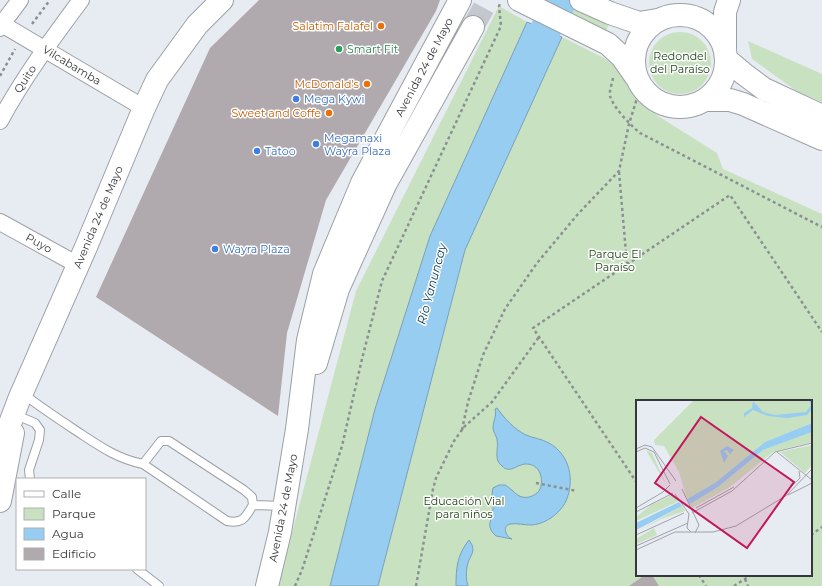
<svg xmlns="http://www.w3.org/2000/svg" width="822" height="586" font-family="Montserrat,sans-serif">
<rect width="100%" height="100%" fill="#e7ebf2"/>
<path fill="#c8e2c1" fill-rule="evenodd" d="M535 0H559L609 24 605 34Z
M499 6 527 22 430 236 375 409 330 586H278L356 291Z
M649 63a31 31 0 1 1 62 0a31 31 0 1 1-62 0Z
M562 37 604 58 619 69 627 78 635 95 645 106 658 116 717 153 723 169 822 214V586H378L465 250ZM637 401H811V575H637Z
M748 41 822 74V102L798 92 752 59Z"/>
<path fill="#96cdf0" stroke="#79a0b9" d="M527 22 562 37 465 250 378 586H330L375 409 430 236Z
M497 408C505 419 514 429 526 435 533 438 542 439 549 443 570 455 575 480 566 501 560 514 544 525 530 525 524 525 517 523 511 524 502 525 505 536 512 539L496 536C484 525 493 520 493 508 493 501 491 496 493 488L499 485H505C509 487 510 489 513 491 521 500 531 499 539 491 545 480 540 463 525 464 516 465 510 474 502 466 493 459 499 449 497 439 496 435 493 432 493 428 493 421 497 416 495 409Z
M469 540C478 552 469 555 467 567 466 573 466 580 468 586H456C456 568 457 555 469 540Z"/>
<g fill="none" stroke-linecap="round" stroke-linejoin="round">
<path stroke="#96cdf0" stroke-width="31" d="M527 69 552 16 562 0"/>
</g>
<path fill="#b0a9ad" d="M259 0H440L436 11 326 200 287 333 278 416 96 297 210 48Z
M645 575H652L659 586H629Z"/>
<g fill="none" stroke-linecap="round" stroke-linejoin="round">
<path stroke="#c4c7cd" stroke-width="22" stroke-dasharray="22 11" stroke-linecap="butt" d="M473 27 488 0"/>
<g stroke="#9ca0a6" stroke-width="10">
<path id="service" d="M22 393C39 406 57 418 75 430 98 445 115 458 143 464L227 521C244 524 245 517 253 505L252 497 244 490 169 441H161L143 464
M16 415 35 423 40 430 39 440 29 470 30 479
M253 505 284 506
M137 569 159 586"/>
</g>
<g stroke="#9ca0a6" stroke-width="18">
<path id="minor" d="M0 23 144 108
M0 28 2 24 20 0
M0 121C23 78 52 39 81 0
M0 222 78 265"/>
</g>
<g stroke="#9ca0a6" stroke-width="24">
<path id="secondary" d="M519 0 608 44 622 57 636 77
M581 0 610 13 639 23 657 20
M634 61a46 46 0 1 1 92 0a46 46 0 1 1-92 0Z
M725 48V12L729 0
M726 59 744 74 764 89 822 116
M705 100H730L743 104 822 139
M316 363 338 289 385 185 473 27
M0 450 20 397 86 247 144 108 157 80 197 25 222 0
M0 501 13 433
M267 586 280 532 297 429 308 340 324 274 362 183 460 0"/>
</g>
<path stroke="#8c8f94" stroke-width="2.5" stroke-dasharray="3 3" stroke-linecap="butt" d="M32 24 50 0
M0 76 15 49
M613 78C612 84 609 91 610 96 613 107 631 126 640 133L822 227
M619 172 627 264
M462 430 468 402 483 355 505 309 537 263 578 214 619 171 629 124 638 95
M536 483 577 491
M637 483 533 328 730 195 822 332
M811 535 822 527
M699 575 706 586
M745 579 748 586
M295 586 302 570 342 446 362 359 382 281 501 26 499 6 500 4
M416 586 433 489 436 478 454 441 464 427 492 402 539 337
M734 586 751 575"/>
<use href="#service" stroke="#fff" stroke-width="8"/>
<use href="#minor" stroke="#fff" stroke-width="16"/>
<use href="#secondary" stroke="#fff" stroke-width="22"/>
</g>
<g fill="#e8710a" stroke="#fff" stroke-width="1.5">
<circle cx="381" cy="26" r="4"/>
<circle cx="367" cy="84" r="4"/>
<circle cx="329" cy="113" r="4"/>
</g>
<circle fill="#2e9e5b" stroke="#fff" stroke-width="1.5" cx="339" cy="49" r="4"/>
<g fill="#3f7fe0" stroke="#fff" stroke-width="1.5">
<circle cx="296" cy="99" r="4"/>
<circle cx="316" cy="144" r="4"/>
<circle cx="257" cy="151" r="4"/>
<circle cx="215" cy="249" r="4"/>
</g>
<g text-anchor="middle" stroke-width="3" stroke-linejoin="round" paint-order="stroke">
<g font-size="11" fill="#c56008" stroke="#fff" text-anchor="end">
<text x="373" y="30">Salatim Falafel</text>
<text x="359" y="88">McDonald's</text>
<text x="321" y="117">Sweet and Coffe</text>
</g>
<g font-size="11" fill="#27864d" stroke="#fff" text-anchor="start">
<text x="347" y="53">Smart Fit</text>
</g>
<g font-size="11" fill="#15390b" stroke="#fff">
<text x="680" y="60">Redondel<tspan x="680" dy="13">del Paraíso</tspan></text>
<text x="615" y="258">Parque El<tspan x="615" dy="13">Paraíso</tspan></text>
<text x="464" y="505">Educación Vial<tspan x="464" dy="13">para niños</tspan></text>
</g>
<g font-size="11" fill="#36373a" stroke="#fff">
<text transform="translate(72 65) rotate(31)" y="4">Vilcabamba</text>
<text transform="translate(424 67) rotate(-62)" y="4">Avenida 24 de Mayo</text>
<text transform="translate(25 79) rotate(-57)" y="4">Quito</text>
<text transform="translate(98 217) rotate(-67)" y="4">Avenida 24 de Mayo</text>
<text transform="translate(39 243) rotate(29)" y="4">Puyo</text>
<text transform="translate(283 508) rotate(-79)" y="4">Avenida 24 de Mayo</text>
</g>
<g font-size="11" fill="#366cbe" stroke="#fff" text-anchor="start">
<text x="304" y="103">Mega Kywi</text>
<text x="324" y="142">Megamaxi<tspan x="324" dy="13">Wayra Plaza</tspan></text>
<text x="265" y="155">Tatoo</text>
<text x="223" y="253">Wayra Plaza</text>
</g>
<g font-size="12" font-style="italic" fill="#023249" stroke="#fff">
<text transform="translate(432 284) rotate(-75)" y="4">Río Yanuncay</text>
</g>
</g>
<g transform="translate(636 400)">
<rect width="176" height="176" fill="#e7ebf2"/>
<path d="M57 1H176V23L129 42 79 83 51 99 43 72 28 46 19 45 18 40ZM176 32V42L137 52 94 87 56 108 54 104 82 87 127 50ZM176 45V65L169 73 144 52ZM10 50 16 53 30 84 11 52ZM36 95 43 101 0 121V117L15 105ZM46 106 49 111 25 119 0 132ZM18 128 21 135 0 144V139Z" fill="#c8e2c1"/>
<path d="M117 1 127 12 139 15 170 12 175 5 173 1H176V9L171 15 151 18 132 16 117 10 108 17V13L116 8ZM176 23V32L127 50 82 87 54 104 51 99 79 83 129 42ZM91 46 98 50 94 54 91 50 88 51 92 56 88 63 84 51ZM43 102 46 106 0 130V123Z" fill="#96cdf0"/>
<path fill="none" stroke="#a0a3a8" stroke-width="1" d="M0 49 9 45 16 47 40 81M0 52 9 48 18 52 34 84M141 52 176 80M46 89 63 125 59 133M151 91 164 78 163 71M39 94 53 114 51 128 55 132M152 95 176 83M0 108 27 92 34 85M60 108 98 87M0 112 37 93M56 113 96 91 139 52 176 43M0 135 48 113M0 146 52 123M0 150 39 132H77L100 126 151 95 176 69"/>
<path fill="#c2185b" fill-opacity="0.15" stroke="#c2185b" stroke-width="2" d="M65 17 158 82 111 148 19 83Z"/>
<rect width="176" height="176" fill="none" stroke="#36373a" stroke-width="2"/>
</g>
<rect x="16" y="478" width="130" height="92" fill="#ffffff" stroke="#afafb0"/>
<rect x="24" y="491" width="20" height="6" fill="#ffffff" stroke="#afafb0"/>
<text x="52" y="498" font-size="12" fill="#36373a">Calle</text>
<rect x="24" y="508" width="20" height="12" fill="#c8e2c1" stroke="#afafb0"/>
<text x="52" y="518" font-size="12" fill="#36373a">Parque</text>
<rect x="24" y="528" width="20" height="12" fill="#96cdf0" stroke="#afafb0"/>
<text x="52" y="538" font-size="12" fill="#36373a">Agua</text>
<rect x="24" y="548" width="20" height="12" fill="#b0a9ad" stroke="#afafb0"/>
<text x="52" y="558" font-size="12" fill="#36373a">Edificio</text>
</svg>
